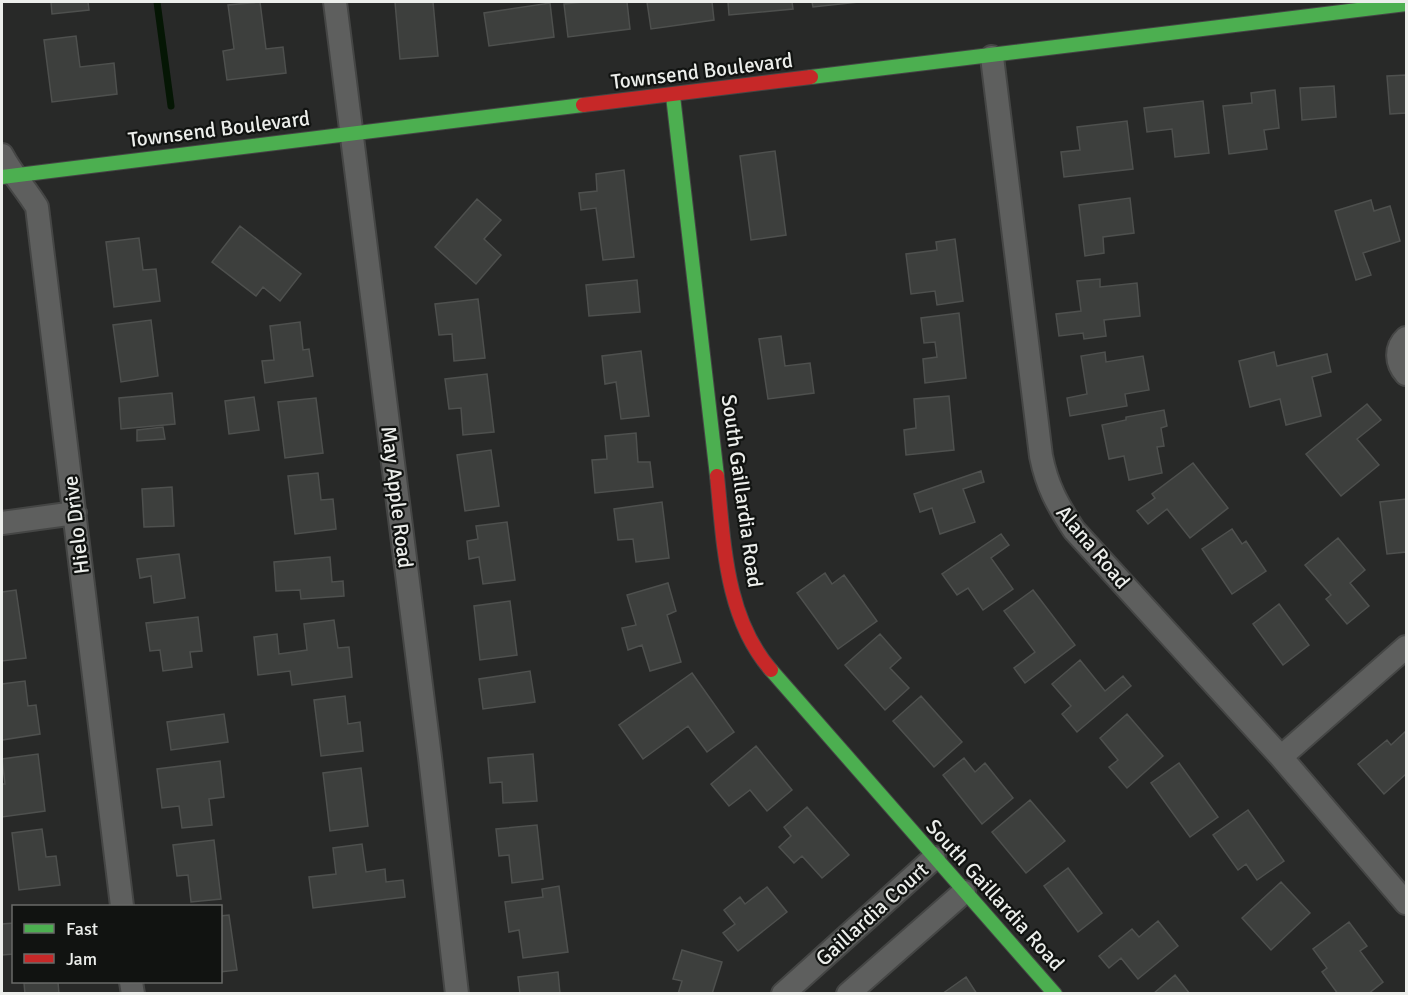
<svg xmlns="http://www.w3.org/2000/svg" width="1408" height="995" font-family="Signika,sans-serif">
<rect width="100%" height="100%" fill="#282928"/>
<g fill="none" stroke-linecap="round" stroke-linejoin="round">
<path stroke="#051604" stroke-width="7" d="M157 2 171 106"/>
</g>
<path fill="#3d3f3d" stroke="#4e504e" stroke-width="1.5" d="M51 2H88L89 10 52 14Z
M260 2 266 49 283 47 286 73 227 80 223 51 234 49 228 5Z
M395 2H433L438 56 400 59Z
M584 2H627L630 29 568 37 564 4Z
M647 2H712L714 20 651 29Z
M728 2H792L793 9 729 15Z
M812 2H859L813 7Z
M550 3 554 37 489 46 484 13Z
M76 36 80 67 114 63 117 94 52 102 44 40Z
M1406 75V113L1390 114 1387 76Z
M1334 86 1336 117 1302 120 1300 88Z
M1275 90 1279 128 1264 130 1267 149 1229 154 1223 106 1252 103 1251 93Z
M1203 101 1209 153 1175 157 1172 129 1147 132 1144 108Z
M1127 121 1133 169 1064 177 1061 152 1080 150 1077 127Z
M775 151 786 235 751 240 740 156Z
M624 170 634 257 603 260 596 208 581 210 579 193 597 191 596 174Z
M1130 198 1134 233 1103 237 1104 253 1085 256 1079 205Z
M477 199 501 220 484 239 501 255 476 284 435 247Z
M1371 200 1374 211 1390 206 1400 241 1363 253 1371 275 1356 280 1335 211Z
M240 226 301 274 280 301 263 287 256 296 212 262Z
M139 238 143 270 156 269 160 301 114 307 106 242Z
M955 239 963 301 937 305 935 291 911 294 906 254 937 250 936 242Z
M1100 279V287L1137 283 1140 316 1104 320 1106 336 1084 339 1083 333 1059 336 1056 314 1081 311 1077 281Z
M637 280 640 312 589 316 586 285Z
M478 299 485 358 454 361 452 334 439 335 435 304Z
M959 313 966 378 925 383 923 359 937 357 935 342 924 343 921 318Z
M151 320 158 376 121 382 113 325Z
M300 322 303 350 309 349 313 376 265 383 262 361 274 360 270 326Z
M781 336 785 366 810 363 814 393 768 399 759 339Z
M641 351 649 416 621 419 616 382 605 384 602 356Z
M1105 352 1106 362 1143 356 1149 390 1125 394 1127 406 1070 416 1067 398 1087 394 1081 356Z
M1274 352 1277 366 1327 354 1331 372 1312 377 1321 416 1286 425 1280 399 1250 407 1239 361Z
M487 374 494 432 463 435 461 408 449 409 445 379Z
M172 393 175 424 121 429 119 398Z
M949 396 954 450 906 455 904 430 916 428 914 399Z
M254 397 259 430 229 434 225 401Z
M316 398 323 453 285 458 278 402Z
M1367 404 1381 420 1357 439 1379 465 1341 496 1306 454Z
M1164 410 1167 426 1161 428 1164 446 1157 447 1162 473 1129 480 1124 456 1109 459 1102 425 1126 420V417Z
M163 427 165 439 137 441V430Z
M636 433 638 462H650L653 487 595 493 592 460 607 459 605 436Z
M491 450 499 506 465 511 457 455Z
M1193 463 1228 508 1190 538 1167 509 1148 524 1137 511 1155 498 1152 494Z
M981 471 984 482 963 489 975 522 940 534 932 508 920 512 914 494Z
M318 473 321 500 333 499 336 529 295 534 288 476Z
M172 487 174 526 144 527 142 489Z
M1406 499V552L1387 554 1380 502Z
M662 502 669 558 636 562 633 539 618 540 614 509Z
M507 522 515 580 483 584 479 557 469 559 467 541 478 539 476 526Z
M1232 529 1242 544 1246 541 1266 571 1232 594 1202 549Z
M1001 534 1009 545 991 558 1013 589 983 610 968 588 957 595 942 574Z
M1338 538 1365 570 1350 583 1369 606 1347 624 1326 599 1331 595 1305 565Z
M179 554 185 598 154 603 151 576 140 578 137 559Z
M330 557 332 582 343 581 344 596 301 599 300 590 276 591 274 562Z
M825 573 832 584 844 575 877 621 838 649 797 593Z
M668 583 676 611 667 615 681 662 650 671 642 645 628 650 622 628 636 625 627 595Z
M16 590 26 658 2 661V592Z
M1033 590 1075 645 1025 683 1014 668 1035 652 1004 611Z
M510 601 517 655 480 660 474 606Z
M1279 604 1309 645 1283 665 1253 624Z
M198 617 202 651 190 652 192 667 163 671 160 650 150 651 146 623Z
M334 620 338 648 349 647 352 677 292 685 290 671 258 675 254 637 277 634 279 654 307 650 304 624Z
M880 634 901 658 890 668 909 688 885 710 845 665Z
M1080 660 1105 691 1123 676 1131 686 1077 732 1062 714 1071 706 1052 684Z
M530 671 535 702 483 709 479 679Z
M692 673 734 732 707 752 688 726 643 759 619 725Z
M25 681 28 706 36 705 40 734 2 740V684Z
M345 696 348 724 360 722 363 751 321 756 314 700Z
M921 696 962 742 934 767 893 721Z
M224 714 228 742 171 750 167 722Z
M1127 714 1163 756 1127 788 1109 767 1118 760 1100 738Z
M1406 731V774L1384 794 1358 764 1387 740 1391 745Z
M756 746 792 790 767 811 750 790 729 806 711 784Z
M38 754 45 811 2 817V784H5L2 759Z
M533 754 537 801 503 803 502 782 490 783 488 758Z
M964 758 975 772 985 763 1013 798 982 824 943 775Z
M220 761 224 797 209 799 212 825 182 828 179 806 162 808 157 769Z
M1179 763 1218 817 1190 837 1151 783Z
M361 768 368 826 330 831 323 773Z
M1030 800 1065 841 1026 873 992 832Z
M807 807 849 855 822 878 802 856 794 863 779 847 791 836 784 827Z
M1248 810 1284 861 1257 880 1246 864 1238 870 1213 835Z
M537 825 543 879 512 883 509 855 499 856 496 829Z
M42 829 46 857 56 856 60 885 19 890 12 833Z
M214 840 221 899 191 902 188 875 177 876 173 845Z
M362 844 366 872 385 869 386 882 403 880 405 897 313 908 309 877 336 874 333 848Z
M1068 868 1102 913 1078 932 1044 886Z
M1281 882 1310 913 1271 950 1242 918Z
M559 886 568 952 523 958 519 930 509 932 505 902 543 897 542 889Z
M767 887 787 912 738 951 723 933 735 924 724 910 740 897 745 904Z
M229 915 237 970 220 972V916Z
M1158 921 1178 946 1138 979 1121 958 1109 968 1099 956 1132 929 1139 937Z
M1349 922 1367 946 1360 951 1383 982 1368 994H1338L1322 972 1327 968 1313 949Z
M14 923V954L2 955V924Z
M682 950 722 962 712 994H678L682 981 673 979Z
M558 972 560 994H520L518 977Z
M1175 975 1190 994H1153Z
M966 977 977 994H942Z
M58 982 59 994H25L24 983Z"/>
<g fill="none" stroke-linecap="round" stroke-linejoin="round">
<g stroke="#454645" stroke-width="26">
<path id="street" d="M335 2 430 757 457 994
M992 57 1041 456C1047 486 1057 504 1074 530L1281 757 1406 903
M2 155C12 174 26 189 37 207L122 906
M1406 338C1395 348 1396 363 1406 374
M2 523 75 513
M1281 757 1406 647
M131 982 133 994
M783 994 934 858
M848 994 964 892"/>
</g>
<g stroke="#454645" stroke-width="16">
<path id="fast" d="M811 77 1406 4
M673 96 717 476
M2 177 583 105
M771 670 1055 994"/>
</g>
<g stroke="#454645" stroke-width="16">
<path id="jam" d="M583 105 811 77
M717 476C724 543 725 617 771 670"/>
</g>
<use href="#street" stroke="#5e5f5e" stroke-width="22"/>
<use href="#fast" stroke="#4caf50" stroke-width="14"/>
<use href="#jam" stroke="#c62828" stroke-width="14"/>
</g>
<g text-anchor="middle" stroke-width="4.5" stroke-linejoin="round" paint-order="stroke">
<g font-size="21" fill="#eceeeb" stroke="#111311">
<text transform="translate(702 71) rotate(-7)" y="7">Townsend Boulevard</text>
<text transform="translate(219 129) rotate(-7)" y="7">Townsend Boulevard</text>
<text transform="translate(742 491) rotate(82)" y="7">South Gaillardia Road</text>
<text transform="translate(397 497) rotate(83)" y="7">May Apple Road</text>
<text transform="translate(76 525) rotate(-97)" y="7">Hielo Drive</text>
<text transform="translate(1093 547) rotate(50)" y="7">Alana Road</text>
<text transform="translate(995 895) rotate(48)" y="7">South Gaillardia Road</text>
<text transform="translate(872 914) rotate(-42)" y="7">Gaillardia Court</text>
</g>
</g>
<rect width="1408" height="995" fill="none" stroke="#eceeeb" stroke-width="6"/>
<rect x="12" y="905" width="210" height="78" fill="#111311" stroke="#696b68" stroke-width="1.5"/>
<rect x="24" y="924" width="30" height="9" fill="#4caf50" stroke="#696b68" stroke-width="1.5"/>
<text x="66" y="935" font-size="18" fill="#eceeeb">Fast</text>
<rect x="24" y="954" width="30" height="9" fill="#c62828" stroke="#696b68" stroke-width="1.5"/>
<text x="66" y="965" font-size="18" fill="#eceeeb">Jam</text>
</svg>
